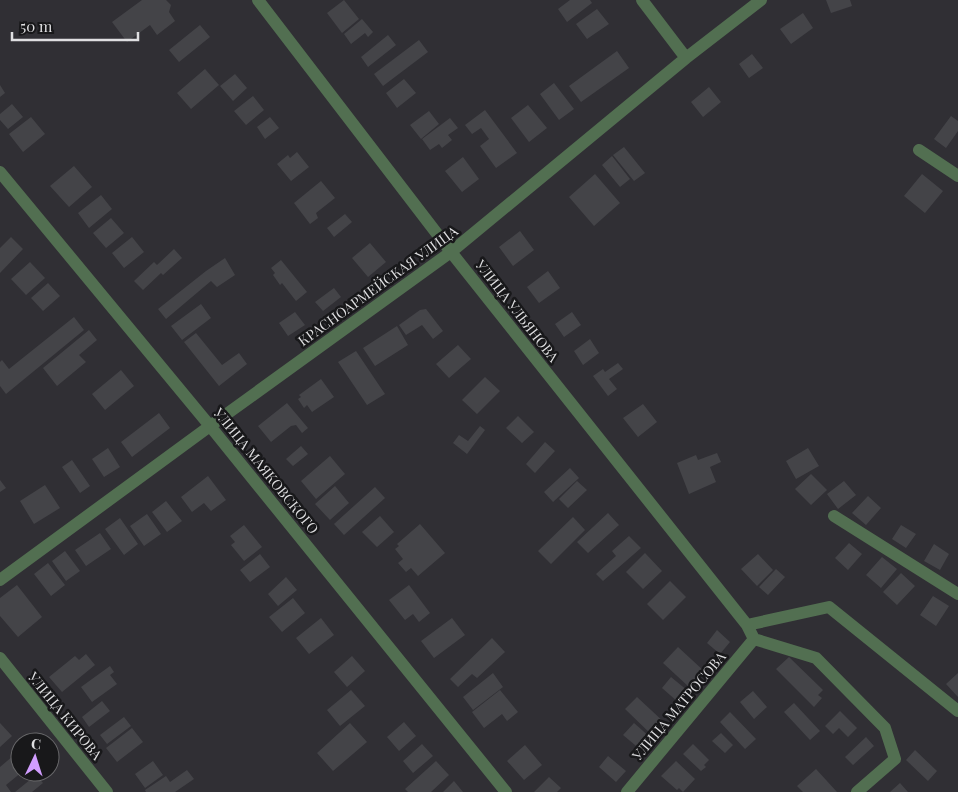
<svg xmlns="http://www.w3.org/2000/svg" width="958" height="792" font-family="'Playfair Display',serif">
<rect width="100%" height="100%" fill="#302f34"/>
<path fill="#444448" d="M142 0H166L171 5 169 12 175 21 157 35 150 25 127 42 112 22Z
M344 0 359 19 342 33 327 13Z
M570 0H590L592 3 567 22 558 9Z
M826 0H850L852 6 831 13Z
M597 9 609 24 587 39 576 24Z
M803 13 813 28 791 44 780 29Z
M362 19 373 32 368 37 365 33 351 44 344 34Z
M200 25 210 37 179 62 169 50Z
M388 35 396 45 368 67 361 57Z
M419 40 428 52 383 86 374 74Z
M617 51 629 68 581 102 569 86Z
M752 54 763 68 749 78 739 64Z
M205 69 219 85 191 109 177 93Z
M235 74 247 88 233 101 220 86Z
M404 79 416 93 397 108 386 93Z
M554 83 574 109 559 120 540 94Z
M0 85 5 93 0 97Z
M709 87 721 102 703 117 691 102Z
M253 96 264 110 246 125 234 111Z
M12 104 23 117 8 129 0 120V114Z
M528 105 547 128 529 142 511 118Z
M485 110 517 153 496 168 480 146 489 139 481 128 472 134 465 125Z
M429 111 439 124 421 139 410 125Z
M951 116 958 121V131L946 148 934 139Z
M31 117 45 134 23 152 9 134Z
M270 117 279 128 265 139 257 127Z
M450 118 458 128 448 135 452 140 442 148 439 144 430 150 422 139Z
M624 147 645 173 634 181 613 155Z
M297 152 309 167 291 181 277 164 288 155 290 158Z
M612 156 630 179 620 187 602 165Z
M463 157 479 179 462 192 445 171Z
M74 166 92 187 69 207 50 186Z
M595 174 620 203 594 226 569 197Z
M922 174 943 191 925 213 904 196Z
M321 181 335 198 316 213 318 218 310 224 294 203Z
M101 195 112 209 89 228 78 213Z
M345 214 352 222 334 237 327 228Z
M111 218 124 233 106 248 93 233Z
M520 231 534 250 513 266 499 247Z
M11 237 23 249 0 273V248Z
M132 237 144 252 124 268 112 253Z
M370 243 386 262 368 277 352 258Z
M174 249 182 258 163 275 161 273 143 290 134 281 154 262 157 265Z
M225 258 235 275 217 287 211 281 166 319 158 309 206 271Z
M281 260 307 292 296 301 282 283 280 285 273 275 275 273 271 268Z
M30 262 45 278 26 295 11 279Z
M548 271 560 288 539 303 527 287Z
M48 283 60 296 43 311 31 298Z
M334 288 341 297 323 311 315 302Z
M201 304 211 318 182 340 171 326Z
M426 309 443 331 433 339 422 325 406 335 399 325 420 310Z
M295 312 305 325 288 336 279 323Z
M572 312 581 325 564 337 555 324Z
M74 317 84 330 6 394 0 386V362L2 360 9 369Z
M397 326 408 345 375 366 363 348Z
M89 330 97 340 79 355 86 362 57 386 43 368Z
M196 333 222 365 239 353 247 364 219 386 184 342Z
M590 339 599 353 583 365 574 351Z
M458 345 471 359 449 378 436 364Z
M356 351 385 394 367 405 338 362Z
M618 363 623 369 609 379 617 389 608 396 593 376 603 369 605 372Z
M121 370 134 386 105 410 92 394Z
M485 377 500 391 477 414 462 400Z
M321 379 334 397 312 412 307 405 304 408 298 399 301 397 299 395Z
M287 403 308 428 302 433 296 425 291 426 271 442 258 426Z
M643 404 657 422 638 437 623 418Z
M159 413 170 428 132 457 121 442Z
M518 416 534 432 522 443 506 428Z
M480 426 485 430 467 454 453 443 459 435 468 441Z
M545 442 555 451 535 473 526 464Z
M301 446 308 454 293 466 286 459Z
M108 448 120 467 104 477 92 459Z
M808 448 819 466 796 479 786 461Z
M717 453 721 462 710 467 716 482 689 494 677 463 696 455 698 460Z
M330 456 345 474 316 499 301 481Z
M72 460 90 486 80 493 62 467Z
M570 468 579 478 553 502 544 492Z
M811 474 827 490 811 505 795 489Z
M208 476 226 500 211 511 204 503 192 512 181 497Z
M0 480 6 488 0 492Z
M577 481 587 490 568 508 559 499Z
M844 481 856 495 838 509 827 494Z
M45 485 60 508 34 524 20 501Z
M335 486 349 503 330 520 315 504Z
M375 487 385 498 344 535 334 524Z
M868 496 881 508 866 525 852 513Z
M166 501 182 521 167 532 152 512Z
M608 513 619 525 588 553 577 542Z
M147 514 161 534 144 546 130 526Z
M380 516 394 532 377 547 362 532Z
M573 517 585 530 551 564 538 551Z
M120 518 138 544 124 555 105 529Z
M420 524 445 553 418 576 411 568 406 572 398 563 403 559 395 549 399 546 397 544Z
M244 525 262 547 244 561 231 545 235 542 230 536Z
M901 525 916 534 906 548 892 539Z
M100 533 111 549 86 566 75 550Z
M629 536 641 548 603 581 596 574 616 556 612 551Z
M849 543 862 554 848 570 835 558Z
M934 544 949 554 940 570 924 561Z
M65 551 80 571 66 581 52 561Z
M645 553 662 571 643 589 626 572Z
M260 554 270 567 250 582 240 570Z
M758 554 773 570 757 586 741 569Z
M882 557 897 569 881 588 866 575Z
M48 563 65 585 51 596 34 574Z
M776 569 785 577 768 595 759 587Z
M901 573 915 586 897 605 883 592Z
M286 577 297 590 278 606 268 594Z
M670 581 686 597 663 620 647 604Z
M17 585 42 617 18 637 0 616V598Z
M409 585 430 613 419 622 413 614 405 620 389 600Z
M933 596 949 606 936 626 920 615Z
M293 598 305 613 282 632 269 617Z
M321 618 334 635 309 654 296 638Z
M452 618 465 635 434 658 421 641Z
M717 630 730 642 720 654 707 643Z
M492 638 505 652 477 678 472 674 458 687 450 679Z
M678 647 704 671 689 687 663 663Z
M86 654 95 665 62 692 49 677 75 656 79 660Z
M352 656 365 671 347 687 334 672Z
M789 657 823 690 818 695 822 698 814 707 776 669Z
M110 666 114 672 110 675 117 684 92 702 81 687Z
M493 673 503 687 473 710 463 697Z
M958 673V697L946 684Z
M671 677 688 691 678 702 662 688Z
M351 690 365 706 340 726 327 710Z
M500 690 518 712 507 721 502 714 484 728 472 712Z
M753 691 767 707 754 719 740 702Z
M637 697 666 724 654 737 625 709Z
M102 701 110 711 89 727 82 717Z
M794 703 820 731 810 740 784 712Z
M840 711 857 728 848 737 839 728 833 734 825 726Z
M730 712 756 739 745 749 720 722Z
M124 717 131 726 107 744 100 735Z
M404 722 416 736 399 751 387 737Z
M0 723 12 736 0 747Z
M350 723 367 742 333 771 317 753Z
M634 723 651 738 641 750 623 735Z
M132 728 143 742 117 762 106 748Z
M721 733 733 745 725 753 712 741Z
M866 737 874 746 853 765 845 757Z
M422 744 433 756 413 773 403 761Z
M693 744 709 760 704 765 706 767 701 771 683 754Z
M525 745 542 765 524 780 507 761Z
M20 750V772H22L6 785 11 792H0V767Z
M915 750 937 771 928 781 906 760Z
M608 756 626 771 616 782 599 767Z
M153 761 163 775 145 788 135 774Z
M436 761 449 775 431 792H408L405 789Z
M676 761 695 779 683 792 679 788 677 790 661 776Z
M816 769 837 792H803L797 786Z
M187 770 194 779 175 792H146L145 790 166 776 170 782Z
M36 775 43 783 32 792H15Z
M549 777 561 788 557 792H534Z
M454 781 463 792H443Z
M900 783 908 792H890Z"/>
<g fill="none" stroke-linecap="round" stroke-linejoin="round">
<path stroke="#526f51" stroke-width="12" d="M258 0 451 252 747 625 754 639
M642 0 686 58
M919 150 958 176
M0 172 210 426 506 792
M834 516 958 594
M0 580 210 426 451 252 686 58 761 0
M747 625 829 607 958 711
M754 639 816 658 885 728 895 759 857 792
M0 658 107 792
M627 792 754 639"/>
</g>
<g text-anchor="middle" stroke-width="5" stroke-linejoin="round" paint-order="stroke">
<g font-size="14" fill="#dfdfe1" stroke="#18181a">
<text transform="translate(378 286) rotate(-36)" y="5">КРАСНОАРМЕЙСКАЯ УЛИЦА</text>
<text transform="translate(517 311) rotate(52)" y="5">УЛИЦА УЛЬЯНОВА</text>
<text transform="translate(266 471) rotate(51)" y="5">УЛИЦА МАЯКОВСКОГО</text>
<text transform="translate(679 706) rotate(-50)" y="5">УЛИЦА МАТРОСОВА</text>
<text transform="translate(65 716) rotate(51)" y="5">УЛИЦА КИРОВА</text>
</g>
</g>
<g transform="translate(35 757) rotate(4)"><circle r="24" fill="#18181a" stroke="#68686a"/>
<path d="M0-4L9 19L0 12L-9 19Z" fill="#d19dfe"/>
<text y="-8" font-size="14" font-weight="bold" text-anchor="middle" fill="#dfdfe1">С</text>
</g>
<path d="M12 32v8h126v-8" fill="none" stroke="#dfdfe1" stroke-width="2.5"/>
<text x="20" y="32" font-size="15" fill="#dfdfe1" stroke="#18181a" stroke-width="4" paint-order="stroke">50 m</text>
</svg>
